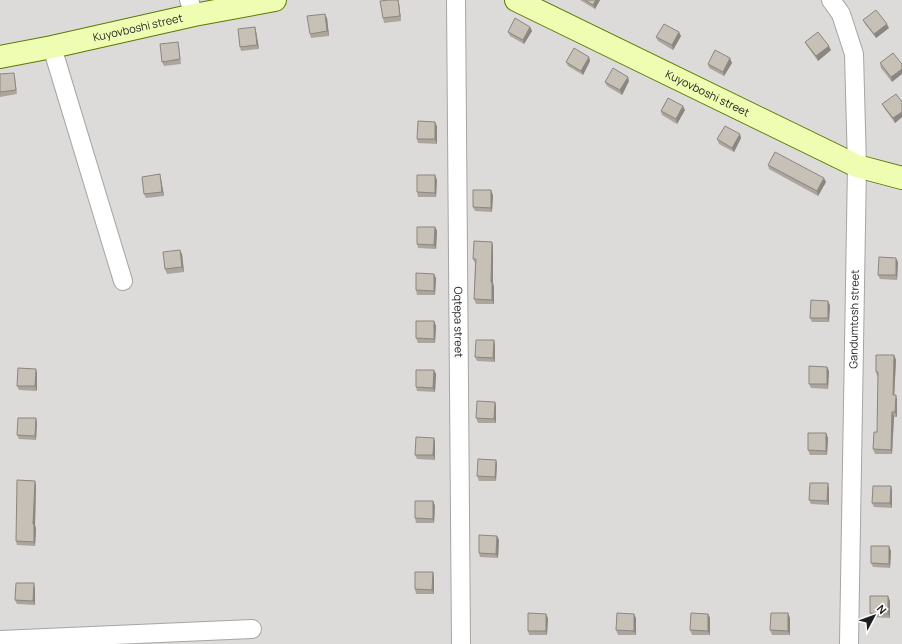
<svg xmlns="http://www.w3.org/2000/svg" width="902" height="644" font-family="Manrope,sans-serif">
<rect width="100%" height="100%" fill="#efede3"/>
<path fill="#dcdbda" d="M0 0H902V644H0Z"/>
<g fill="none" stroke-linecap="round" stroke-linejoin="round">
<g stroke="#a5a5a5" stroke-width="20">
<g id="street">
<path d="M189 0 194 15"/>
<path id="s1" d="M456 0 461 644"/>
<path d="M831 0 841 14 854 54 857 166 849 644"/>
<path d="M52 47 123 281"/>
<path d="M0 640 252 629"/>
</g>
</g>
<g stroke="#5c7900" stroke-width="24">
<g id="secondary">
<path id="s2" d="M516 0 857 166 902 178"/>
<path id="s3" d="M0 57 52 47 194 15 275 0"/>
</g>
</g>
<use href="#street" stroke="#fff" stroke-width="18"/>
<use href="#secondary" stroke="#effdb3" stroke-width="22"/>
</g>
<path fill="#aba59d" d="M580 0H600L595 9Z
M399 3 401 21 384 23 383 18Z
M327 18 329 36 311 38 310 34Z
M863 20 889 28 876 38 865 24Z
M530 27 532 31 524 44 510 36 508 32Z
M256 31 259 49 241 51 240 47Z
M681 36 673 50 658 41 656 37Z
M805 42 831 50 818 61 807 46Z
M179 46 181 64 164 66 162 62Z
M893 53 892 82 881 68 880 63Z
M589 57 590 61 583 75 568 66 566 62Z
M732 63 724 76 709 68 708 64Z
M0 74 15 77 17 94 0 97Z
M629 81 622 95 607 86 605 82Z
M902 102V117L895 123 884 108 882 104Z
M685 110 677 124 662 115 661 111Z
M437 126V144L418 143 417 139Z
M741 138 734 152 719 144 717 139Z
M768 165 826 182 818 196 769 169Z
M161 179 164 196 146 198 144 194Z
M437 180 436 197H418L417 192Z
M493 195 492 212 475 211 473 207Z
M435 227 437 231 436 249 418 248 417 244Z
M493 246V283L494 287V304H476L474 299 475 263 473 259Z
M182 254 184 272 167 274 165 269Z
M898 262 897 280 880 279 878 275Z
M436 278 435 295H417L416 290Z
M830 305 829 322H812L810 318Z
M434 321 436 326 435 343H418L416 338Z
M494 340 495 345V362L477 361 475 357Z
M894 355 896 360 894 395 897 399V417H894L892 454H875L873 449 877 432 878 376H877L876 372Z
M827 367 829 371 828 389 811 388 809 384Z
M434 370 436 374 435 392 417 391 416 387Z
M37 373V391L19 390 17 386Z
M495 402 496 406V423H478L476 418Z
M37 423 36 440 19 439 17 435Z
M826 433 828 438 827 455H810L808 450Z
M434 438 435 442V460L417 459 415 455Z
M496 460 497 464 496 481H479L477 476Z
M36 485 35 525 36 529 35 546 17 545 16 541Z
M829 488V505L811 504 809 500Z
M892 490V508L874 507 872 503Z
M433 501 435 506 434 523H416L415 518Z
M497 536 499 540 498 558 480 557 479 553Z
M891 551 890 568 873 567 871 563Z
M433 572 434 577V594H416L415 589Z
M35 588V605L17 604 15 600Z
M890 601V618L871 617 870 613Z
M708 614 710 618V635H692L690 630Z
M548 618 547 635H529L528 631Z
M636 618V635H618L616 630Z
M790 618V635H772L770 630Z"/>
<path fill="#8b867f" d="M398 0 399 3 401 21 400 16Z
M596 0H600L595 9 593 5Z
M325 14 327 18 329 36 327 31Z
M887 24 889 28 876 38 874 34Z
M255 27 256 31 259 49 257 45Z
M530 27 532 31 524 44 523 40Z
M679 32 681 36 673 50 672 45Z
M829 46 831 50 818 61 816 56Z
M589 57 590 61 583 75 581 71Z
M730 58 732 63 724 76 723 72Z
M902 69V74L892 82 891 77Z
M628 77 629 81 622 95 620 90Z
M683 106 685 110 677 124 676 119Z
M902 112V117L895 123 893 118Z
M435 122 437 126V144L435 139Z
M740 134 741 138 734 152 732 148Z
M160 174 161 179 164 196 162 192Z
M435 175 437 180 436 197 435 193Z
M824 178 826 182 818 196 817 191Z
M491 190 493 195 492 212 491 208Z
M435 227 437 231 436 249 434 245Z
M492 242 493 246V283L494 287V304L492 300 491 282Z
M180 250 182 254 184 272 182 267Z
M896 258 898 262 897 280 896 275Z
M434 274 436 278 435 295 434 291Z
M828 301 830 305 829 322 828 318Z
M434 321 436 326 435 343 434 339Z
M494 340 495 345V362L493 358Z
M894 355 896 360 894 399 893 395Z
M827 367 829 371 828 389 827 384Z
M36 369 37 373V391L35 386Z
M434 370 436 374 435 392 433 388Z
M896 395 897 399V417L895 412Z
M495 402 496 406V423L494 419Z
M892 412 894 417 892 454 891 450Z
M36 418 37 423 36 440 35 436Z
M826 433 828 438 827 455 826 451Z
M434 438 435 442V460L433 455Z
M496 460 497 464 496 481 495 477Z
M35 481 36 485 35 525 36 529 35 546 34 542 33 524Z
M828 483 829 488V505L827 501Z
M891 486 892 490V508L890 503Z
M433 501 435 506 434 523 433 519Z
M497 536 499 540 498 558 496 554Z
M889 546 891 551 890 568 889 564Z
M433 572 434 577V594L432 590Z
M34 583 35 588V605L33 601Z
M888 596 890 601V618L888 614Z
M788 613 790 618V635L788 631Z
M546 614 548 618 547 635 546 631Z
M634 614 636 618V635L634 631Z
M708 614 710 618V635L708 631Z"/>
<path fill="#c7c0b6" stroke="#8b867f" d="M389 0H398L400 16 383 18 380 1Z
M585 0H596L593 5Z
M876 10 887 24 874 34 863 20Z
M325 14 327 31 310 34 307 16Z
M515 18 530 27 523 40 508 32Z
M664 24 679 32 672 45 656 37Z
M255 27 257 45 240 47 238 29Z
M818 32 829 46 816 56 805 42Z
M178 42 180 59 162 62 160 44Z
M574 48 589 57 581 71 566 62Z
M715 50 730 58 723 72 708 64Z
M893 53 902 64V69L891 77 880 63Z
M613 68 628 77 620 90 605 82Z
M14 73 16 90 0 92V74Z
M896 94 902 102V112L893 118 882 104Z
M668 98 683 106 676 119 661 111Z
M418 121 435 122V139H417Z
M725 126 740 134 732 148 717 139Z
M775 152 824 178 817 191 768 165Z
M160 174 162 192 144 194 142 177Z
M417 175H435V193L417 192Z
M473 190H491V208L473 207Z
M417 227H435L434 245 417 244Z
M474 241 492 242 491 282 492 283V300L474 299 476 259H473Z
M180 250 182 267 165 269 163 252Z
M879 257 896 258V275H878Z
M416 273 434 274V291L416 290Z
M811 300 828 301V318H810Z
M416 321H434V339L416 338Z
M476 340H494L493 358 475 357Z
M876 355H894L893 395H896L895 412H892L891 450 873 449 874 432H877L878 372H876Z
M809 366 827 367V384H809Z
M18 368 36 369 35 386H17Z
M416 370H434L433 388 416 387Z
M477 401 495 402 494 419 476 418Z
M18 418H36L35 436 17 435Z
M808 433H826V451L808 450Z
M416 437 434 438 433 455H415Z
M478 459 496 460 495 477 477 476Z
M17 480 35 481 33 524H34V542L16 541Z
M810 483H828L827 501 809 500Z
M873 486H891L890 503H872Z
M415 501H433V519L415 518Z
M479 535 497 536 496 554 479 553Z
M871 546H889V564L871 563Z
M415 572H433L432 590 415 589Z
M16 583H34L33 601 15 600Z
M870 596H888V614L870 613Z
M528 613 546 614V631H528Z
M617 613 634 614V631L616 630Z
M691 613 708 614V631L690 630Z
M771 613H788V631L770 630Z"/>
<g text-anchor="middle" stroke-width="3.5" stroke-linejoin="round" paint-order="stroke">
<g font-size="11" fill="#1e1e1e" stroke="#fff">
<text dy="4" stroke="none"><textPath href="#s3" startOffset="141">Kuyovboshi street</textPath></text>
<text dy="4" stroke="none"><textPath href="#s2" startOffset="213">Kuyovboshi street</textPath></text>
<text transform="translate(854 319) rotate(-89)" y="4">Gandumtosh street</text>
<text dy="4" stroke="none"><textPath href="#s1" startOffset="322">Oqtepa street</textPath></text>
</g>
</g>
<g transform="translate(874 616) rotate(49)" stroke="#ffffff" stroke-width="3" paint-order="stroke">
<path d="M0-3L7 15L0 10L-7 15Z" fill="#1e1e1e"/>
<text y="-6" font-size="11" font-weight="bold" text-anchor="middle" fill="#1e1e1e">N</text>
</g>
</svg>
